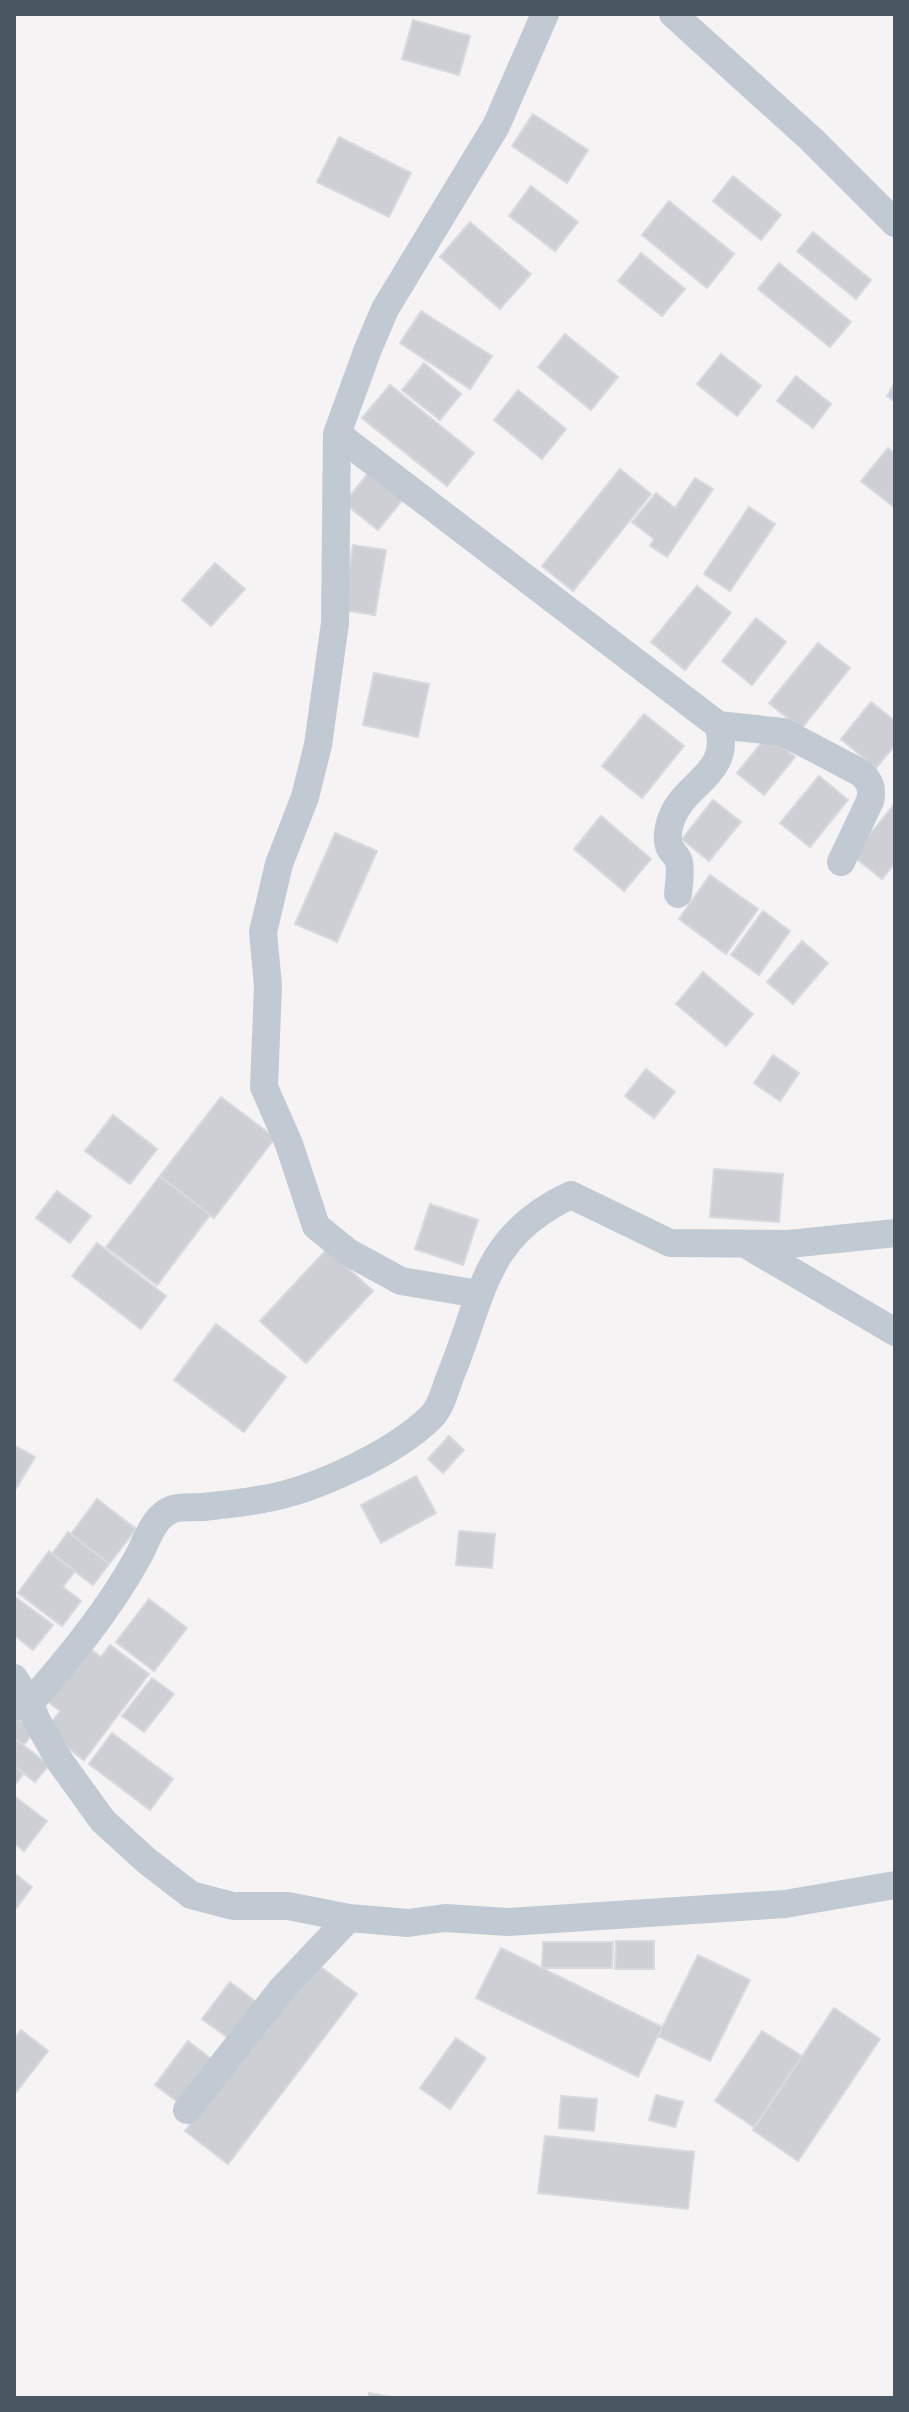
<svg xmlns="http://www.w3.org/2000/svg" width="909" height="2412" font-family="'Public Sans',sans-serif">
<rect width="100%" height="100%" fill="#f5f3f3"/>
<path fill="#cdcfd5" stroke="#d7d9de" stroke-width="2" d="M413 20 470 36 459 75 402 59Z
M533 114 588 150 567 183 512 146Z
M339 137 411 173 389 217 317 182Z
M733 176 781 215 761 240 713 201Z
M531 186 578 222 555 251 509 216Z
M669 201 734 254 707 288 642 235Z
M470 222 531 274 500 309 440 257Z
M813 232 871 280 856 299 797 251Z
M641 253 685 289 662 316 618 281Z
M779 263 851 322 830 347 758 289Z
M421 311 492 356 470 389 400 343Z
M565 334 618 377 591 410 538 367Z
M721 354 761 386 737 416 697 384Z
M424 363 461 394 440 420 402 390Z
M796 376 831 404 813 428 777 401Z
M895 382V402L887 396Z
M390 385 474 453 447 486 362 418Z
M518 390 566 429 542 459 494 420Z
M888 448 895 454V508L861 481Z
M620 469 651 494 573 591 542 566Z
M371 470 405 497 378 530 344 503Z
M695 478 713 489 667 557 650 546 654 539 632 522 656 493 675 508Z
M749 507 775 524 730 591 704 574Z
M353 545 386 550 375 615 343 610Z
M215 563 245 589 211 626 182 600Z
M697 586 731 613 685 670 651 642Z
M756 618 786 642 752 685 722 661Z
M818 643 850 668 801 729 769 703Z
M374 673 429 684 418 737 363 725Z
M871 702 895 721V745L876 768 841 739Z
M644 714 684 746 642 798 602 766Z
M768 735 795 757 764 795 737 773Z
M819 776 848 800 810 847 780 823Z
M713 800 741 822 709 861 682 839Z
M895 803V863L882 879 853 856Z
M601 816 651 859 624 891 574 849Z
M335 833 377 851 337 942 295 924Z
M710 875 758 909 726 954 679 919Z
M763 911 790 931 759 975 731 955Z
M802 941 828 963 793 1004 767 982Z
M703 972 753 1014 726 1046 676 1004Z
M773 1055 799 1073 780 1101 754 1083Z
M646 1069 675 1092 654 1118 625 1096Z
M221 1097 275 1138 214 1218 160 1176Z
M113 1115 157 1149 130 1184 85 1151Z
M714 1169 783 1174 779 1222 710 1217Z
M160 1176 210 1215 157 1285 106 1247Z
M57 1191 91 1216 70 1243 36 1218Z
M430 1204 478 1220 463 1265 415 1249Z
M97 1243 166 1296 141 1329 72 1276Z
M327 1249 373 1291 306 1363 260 1321Z
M216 1324 286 1377 244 1432 174 1380Z
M449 1436 464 1450 443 1473 428 1459Z
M14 1445 35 1457 14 1492Z
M416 1476 436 1513 381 1543 361 1505Z
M97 1499 136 1529 109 1564 71 1534Z
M459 1531 495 1534 492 1568 456 1565Z
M68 1532 109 1564 93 1585 52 1554Z
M49 1551 75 1571 63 1587 81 1601 62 1626 18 1593Z
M14 1596 53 1625 33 1650 14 1635Z
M149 1599 187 1628 154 1671 116 1642Z
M110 1645 149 1674 84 1760 45 1731 60 1711 47 1701 88 1647 101 1657Z
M152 1678 174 1694 144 1732 122 1716Z
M18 1719 34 1732 24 1745 14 1738V1724Z
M112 1733 173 1779 150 1810 89 1764Z
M14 1738 49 1765 35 1782 14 1766Z
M14 1766 24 1773 14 1786Z
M14 1796 47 1821 24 1851 14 1843Z
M14 1873 32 1887 14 1911Z
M616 1941H654V1969H615Z
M543 1942H613L612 1968H542Z
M501 1948 662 2027 638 2077 476 1998Z
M698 1955 750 1980 710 2061 658 2036Z
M314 1962 357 1994 228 2164 185 2131Z
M230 1982 259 2004 231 2040 202 2019Z
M834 2008 880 2039 798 2161 753 2130Z
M21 2030 48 2051 14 2095V2039Z
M762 2031 802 2056 754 2127 715 2101Z
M456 2038 486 2058 450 2109 420 2088Z
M188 2041 215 2062 182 2105 155 2085Z
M656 2095 683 2102 675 2127 649 2120Z
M561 2096 597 2099 594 2131 559 2128Z
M545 2136 694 2152 688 2209 538 2193Z
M369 2393 397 2398H369Z"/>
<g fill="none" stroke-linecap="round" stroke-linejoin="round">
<path stroke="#c1cad2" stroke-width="28" d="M545 14 496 126 385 309 368 349 337 434 718 725C733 772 687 782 673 815 669 823 666 838 669 846 671 852 678 856 679 862 681 871 679 884 678 894
M673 14 812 140 895 223
M337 434 335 623 318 745 305 797 279 864 263 932 268 986 264 1087 289 1144 316 1226 348 1252 401 1281 478 1294
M718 725 783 732 861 773C870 782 873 788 870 801L841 862
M747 1245 895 1332
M14 1678 30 1703C70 1657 108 1611 138 1557 147 1541 153 1516 173 1509 182 1506 194 1508 203 1507 223 1505 244 1503 263 1499 313 1491 395 1453 431 1417 441 1408 446 1387 451 1374 484 1294 483 1236 571 1195L670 1243 789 1244 895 1233
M14 1707 30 1703 36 1719 59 1760 103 1821 147 1861 191 1895 233 1906H288L349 1918 408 1923 445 1918 508 1922 785 1904 895 1885
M187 2110 282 1989 349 1918"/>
</g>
<rect width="909" height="2412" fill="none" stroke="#4a5661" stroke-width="32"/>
</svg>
